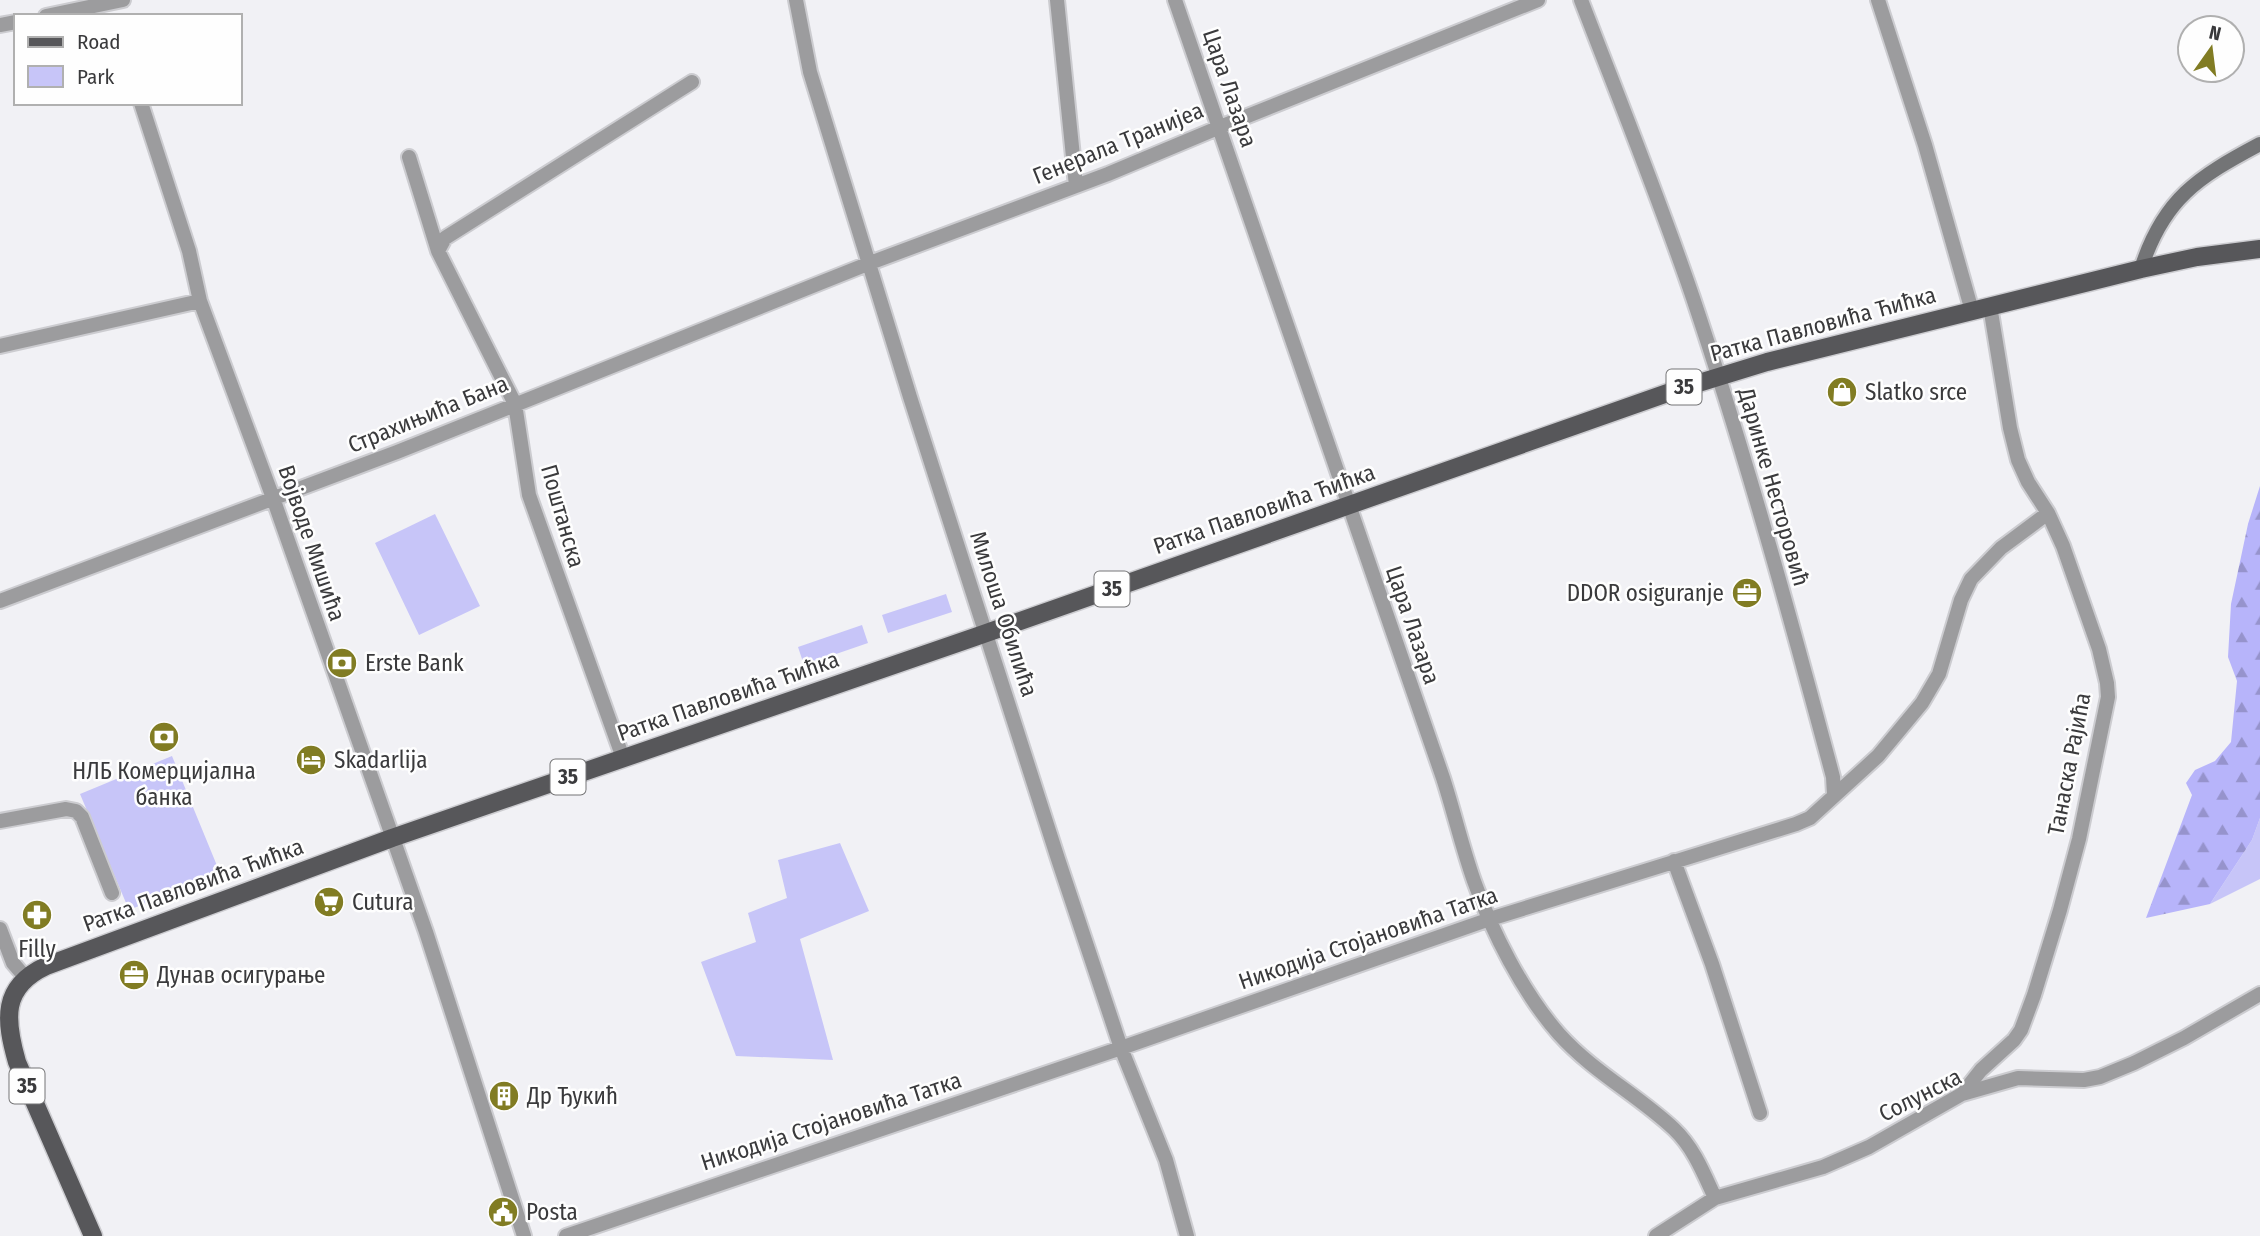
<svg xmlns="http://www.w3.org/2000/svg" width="2260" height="1236" font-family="'Fira Sans Condensed',sans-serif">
<defs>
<pattern id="forest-firs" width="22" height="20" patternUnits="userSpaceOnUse" patternTransform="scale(1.75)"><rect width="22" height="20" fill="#b7b4fa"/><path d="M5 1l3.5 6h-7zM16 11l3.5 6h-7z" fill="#9693cc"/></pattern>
</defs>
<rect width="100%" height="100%" fill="#f1f1f5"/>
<path fill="#c7c5f8" d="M435 514 480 606 419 635 375 543Z
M946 594 952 612 888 633 882 615Z
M862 625 868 643 804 665 798 647Z
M172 756 220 873 129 910 80 794Z
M2260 818V879L2210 904 2252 840Z
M840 843 869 911 800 939 833 1060 736 1056 701 962 756 942 748 913 787 898 778 860Z"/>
<path fill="url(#forest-firs)" d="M2260 486V818L2252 840 2210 904 2146 918 2192 795 2186 783 2195 770 2215 761 2231 742 2237 681 2228 657 2231 604 2248 524Z"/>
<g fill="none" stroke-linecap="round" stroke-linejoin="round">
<g stroke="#ccccd0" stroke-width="18">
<path id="minor" d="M796 0 810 72 910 397 1058 859 1121 1048 1166 1160 1187 1236
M1057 0 1076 186
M1175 0 1443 778C1454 812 1462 847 1474 881 1492 932 1523 993 1559 1034 1593 1072 1638 1095 1674 1129 1694 1148 1704 1174 1715 1198
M1581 0C1619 99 1659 198 1693 298 1746 456 1790 616 1833 777L1834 794
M1878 0 1925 145 1972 311
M46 16 123 0
M0 25 16 22
M141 103 189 251 200 301 273 498 426 932 524 1236
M409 157 438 251 515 404 529 495 623 758
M438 251 445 238 692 82
M0 346 200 301
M0 601 397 452 870 263 1108 174 1220 127 1538 0
M0 821 66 809 76 811 82 817 112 893
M1674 861 1712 964 1760 1113
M0 929 13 963 25 977
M1962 1094 1981 1070 2014 1040 2021 1030 2034 995 2060 910 2079 839 2108 697 2107 683 2099 649 2063 546 2048 513 2028 482 2018 460 2010 428 1990 306
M566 1236 1121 1048 1490 919 1796 824 1810 818 1878 756 1922 703 1939 674 1961 600 1971 579 2001 548 2048 513
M1656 1236 1715 1198 1823 1167 1869 1147 1962 1094 2018 1078 2084 1080 2100 1077 2134 1063 2184 1038 2260 994"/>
</g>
<g stroke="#ccccd0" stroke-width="18">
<path id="secondary" d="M2141 269C2163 199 2198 177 2260 144"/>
</g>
<g stroke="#ccccd0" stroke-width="21">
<path id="primary" d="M93 1236 17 1062C5 1020 1 987 46 966L392 838 975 637 1676 390 1767 362 2141 269 2197 257 2260 249"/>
</g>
<use href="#minor" stroke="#9c9c9e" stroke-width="14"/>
<use href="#secondary" stroke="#737476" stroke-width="14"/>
<use href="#primary" stroke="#57575a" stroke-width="18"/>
</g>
<defs>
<g id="shop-disc" transform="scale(1.575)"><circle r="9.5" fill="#817c23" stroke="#fefefe"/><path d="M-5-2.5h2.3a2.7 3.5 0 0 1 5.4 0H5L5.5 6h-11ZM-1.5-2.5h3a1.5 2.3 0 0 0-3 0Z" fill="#fff"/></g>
<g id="office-disc" transform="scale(1.575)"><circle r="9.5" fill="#817c23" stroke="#fefefe"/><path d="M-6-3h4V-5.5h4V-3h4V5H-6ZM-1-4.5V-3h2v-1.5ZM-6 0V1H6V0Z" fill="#fff"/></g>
<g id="bank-disc" transform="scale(1.575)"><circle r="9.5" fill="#817c23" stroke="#fefefe"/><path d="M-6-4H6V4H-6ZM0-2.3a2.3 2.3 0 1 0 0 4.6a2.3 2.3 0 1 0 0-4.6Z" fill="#fff"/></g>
<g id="hotel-disc" transform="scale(1.575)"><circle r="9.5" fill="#817c23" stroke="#fefefe"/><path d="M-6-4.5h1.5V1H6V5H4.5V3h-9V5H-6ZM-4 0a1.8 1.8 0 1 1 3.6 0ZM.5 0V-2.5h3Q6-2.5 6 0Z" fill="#fff"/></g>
<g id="supermarket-disc" transform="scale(1.575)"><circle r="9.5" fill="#817c23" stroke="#fefefe"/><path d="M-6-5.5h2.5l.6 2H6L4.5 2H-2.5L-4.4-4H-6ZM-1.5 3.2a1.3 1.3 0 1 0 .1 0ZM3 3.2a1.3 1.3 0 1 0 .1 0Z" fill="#fff"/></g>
<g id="pharmacy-disc" transform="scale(1.575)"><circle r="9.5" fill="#817c23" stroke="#fefefe"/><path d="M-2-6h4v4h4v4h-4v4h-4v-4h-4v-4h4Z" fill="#fff"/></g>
<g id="building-disc" transform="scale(1.575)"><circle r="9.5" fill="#817c23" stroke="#fefefe"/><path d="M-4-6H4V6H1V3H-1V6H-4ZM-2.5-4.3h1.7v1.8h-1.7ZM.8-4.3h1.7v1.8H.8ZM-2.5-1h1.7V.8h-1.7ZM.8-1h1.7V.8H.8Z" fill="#fff"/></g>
<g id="civic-disc" transform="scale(1.575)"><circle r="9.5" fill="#817c23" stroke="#fefefe"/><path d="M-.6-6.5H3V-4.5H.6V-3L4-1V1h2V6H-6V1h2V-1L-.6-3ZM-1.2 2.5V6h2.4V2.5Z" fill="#fff"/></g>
</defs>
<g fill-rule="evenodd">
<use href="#shop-disc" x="1842" y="392"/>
<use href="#office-disc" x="1747" y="593"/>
<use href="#bank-disc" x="342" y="663"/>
<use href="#bank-disc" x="164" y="737"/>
<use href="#hotel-disc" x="311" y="760"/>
<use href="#supermarket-disc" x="329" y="902"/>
<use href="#pharmacy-disc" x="37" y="915"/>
<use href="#office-disc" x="134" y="975"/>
<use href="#building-disc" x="504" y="1096"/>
<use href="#civic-disc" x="503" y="1212"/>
</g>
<g text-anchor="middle" stroke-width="5" stroke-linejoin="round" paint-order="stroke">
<g fill="#fefefe" stroke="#757576" stroke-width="2">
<rect x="1666.5" y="369.5" width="35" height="35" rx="5"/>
<rect x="1094.5" y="571.5" width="35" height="35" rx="5"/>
<rect x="550.5" y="759.5" width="35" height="35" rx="5"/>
<rect x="9.5" y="1068.5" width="35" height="35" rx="5"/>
</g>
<g font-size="21" font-weight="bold" fill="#3a3a3c">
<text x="1684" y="394">35</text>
<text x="1112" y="596">35</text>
<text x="568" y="784">35</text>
<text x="27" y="1093">35</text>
</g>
<g font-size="23" fill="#3a3a3c" stroke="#fefefe">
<text transform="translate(1230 88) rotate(71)" y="8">Цара Лазара</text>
<text transform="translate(1118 143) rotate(-22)" y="8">Генерала Транијеа</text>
<text transform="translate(1823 324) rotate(-15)" y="8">Ратка Павловића Ћићка</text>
<text transform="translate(428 414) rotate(-22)" y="8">Страхињића Бана</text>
<text transform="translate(1774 487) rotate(74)" y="8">Даринке Несторовић</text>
<text transform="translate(1264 509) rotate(-19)" y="8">Ратка Павловића Ћићка</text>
<text transform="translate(563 516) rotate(74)" y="8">Поштанска</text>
<text transform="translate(312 543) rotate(71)" y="8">Војводе Мишића</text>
<text transform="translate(1004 614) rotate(72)" y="8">Милоша Обилића</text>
<text transform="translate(1413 625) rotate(71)" y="8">Цара Лазара</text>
<text transform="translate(728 696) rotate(-19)" y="8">Ратка Павловића Ћићка</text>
<text transform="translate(2069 764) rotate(-79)" y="8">Танаска Рајића</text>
<text transform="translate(193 885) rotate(-20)" y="8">Ратка Павловића Ћићка</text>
<text transform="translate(1368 938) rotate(-19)" y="8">Никодија Стојановића Татка</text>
<text transform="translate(1920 1095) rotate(-27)" y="8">Солунска</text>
<text transform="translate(831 1121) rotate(-18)" y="8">Никодија Стојановића Татка</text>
</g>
<g font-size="23" fill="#3a3a3c" stroke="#fefefe" text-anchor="start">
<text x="1865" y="400">Slatko srce</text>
<text x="1724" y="601" text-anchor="end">DDOR osiguranje</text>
<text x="365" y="671">Erste Bank</text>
<text x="334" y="768">Skadarlija</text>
<text x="164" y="779" text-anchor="middle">НЛБ Комерцијална<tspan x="164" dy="26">банка</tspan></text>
<text x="352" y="910">Cutura</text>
<text x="37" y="957" text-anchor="middle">Filly</text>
<text x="157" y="983">Дунав осигурање</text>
<text x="527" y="1104">Др Ђукић</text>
<text x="526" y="1220">Posta</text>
</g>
</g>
<rect x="14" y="14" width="228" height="91" fill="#fefefe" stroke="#b0b0b0" stroke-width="2"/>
<rect x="28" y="37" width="35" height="10" fill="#57575a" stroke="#b0b0b0" stroke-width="2"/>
<text x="77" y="49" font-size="21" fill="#3a3a3c">Road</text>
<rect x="28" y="66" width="35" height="21" fill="#c7c5f8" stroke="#b0b0b0" stroke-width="2"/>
<text x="77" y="84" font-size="21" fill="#3a3a3c">Park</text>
<g transform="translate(2211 49) rotate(14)"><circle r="33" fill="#fefefe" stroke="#b0b0b0" stroke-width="2"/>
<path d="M0-5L12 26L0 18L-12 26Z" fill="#817c23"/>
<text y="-10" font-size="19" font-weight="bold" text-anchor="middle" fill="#3a3a3c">N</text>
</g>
</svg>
